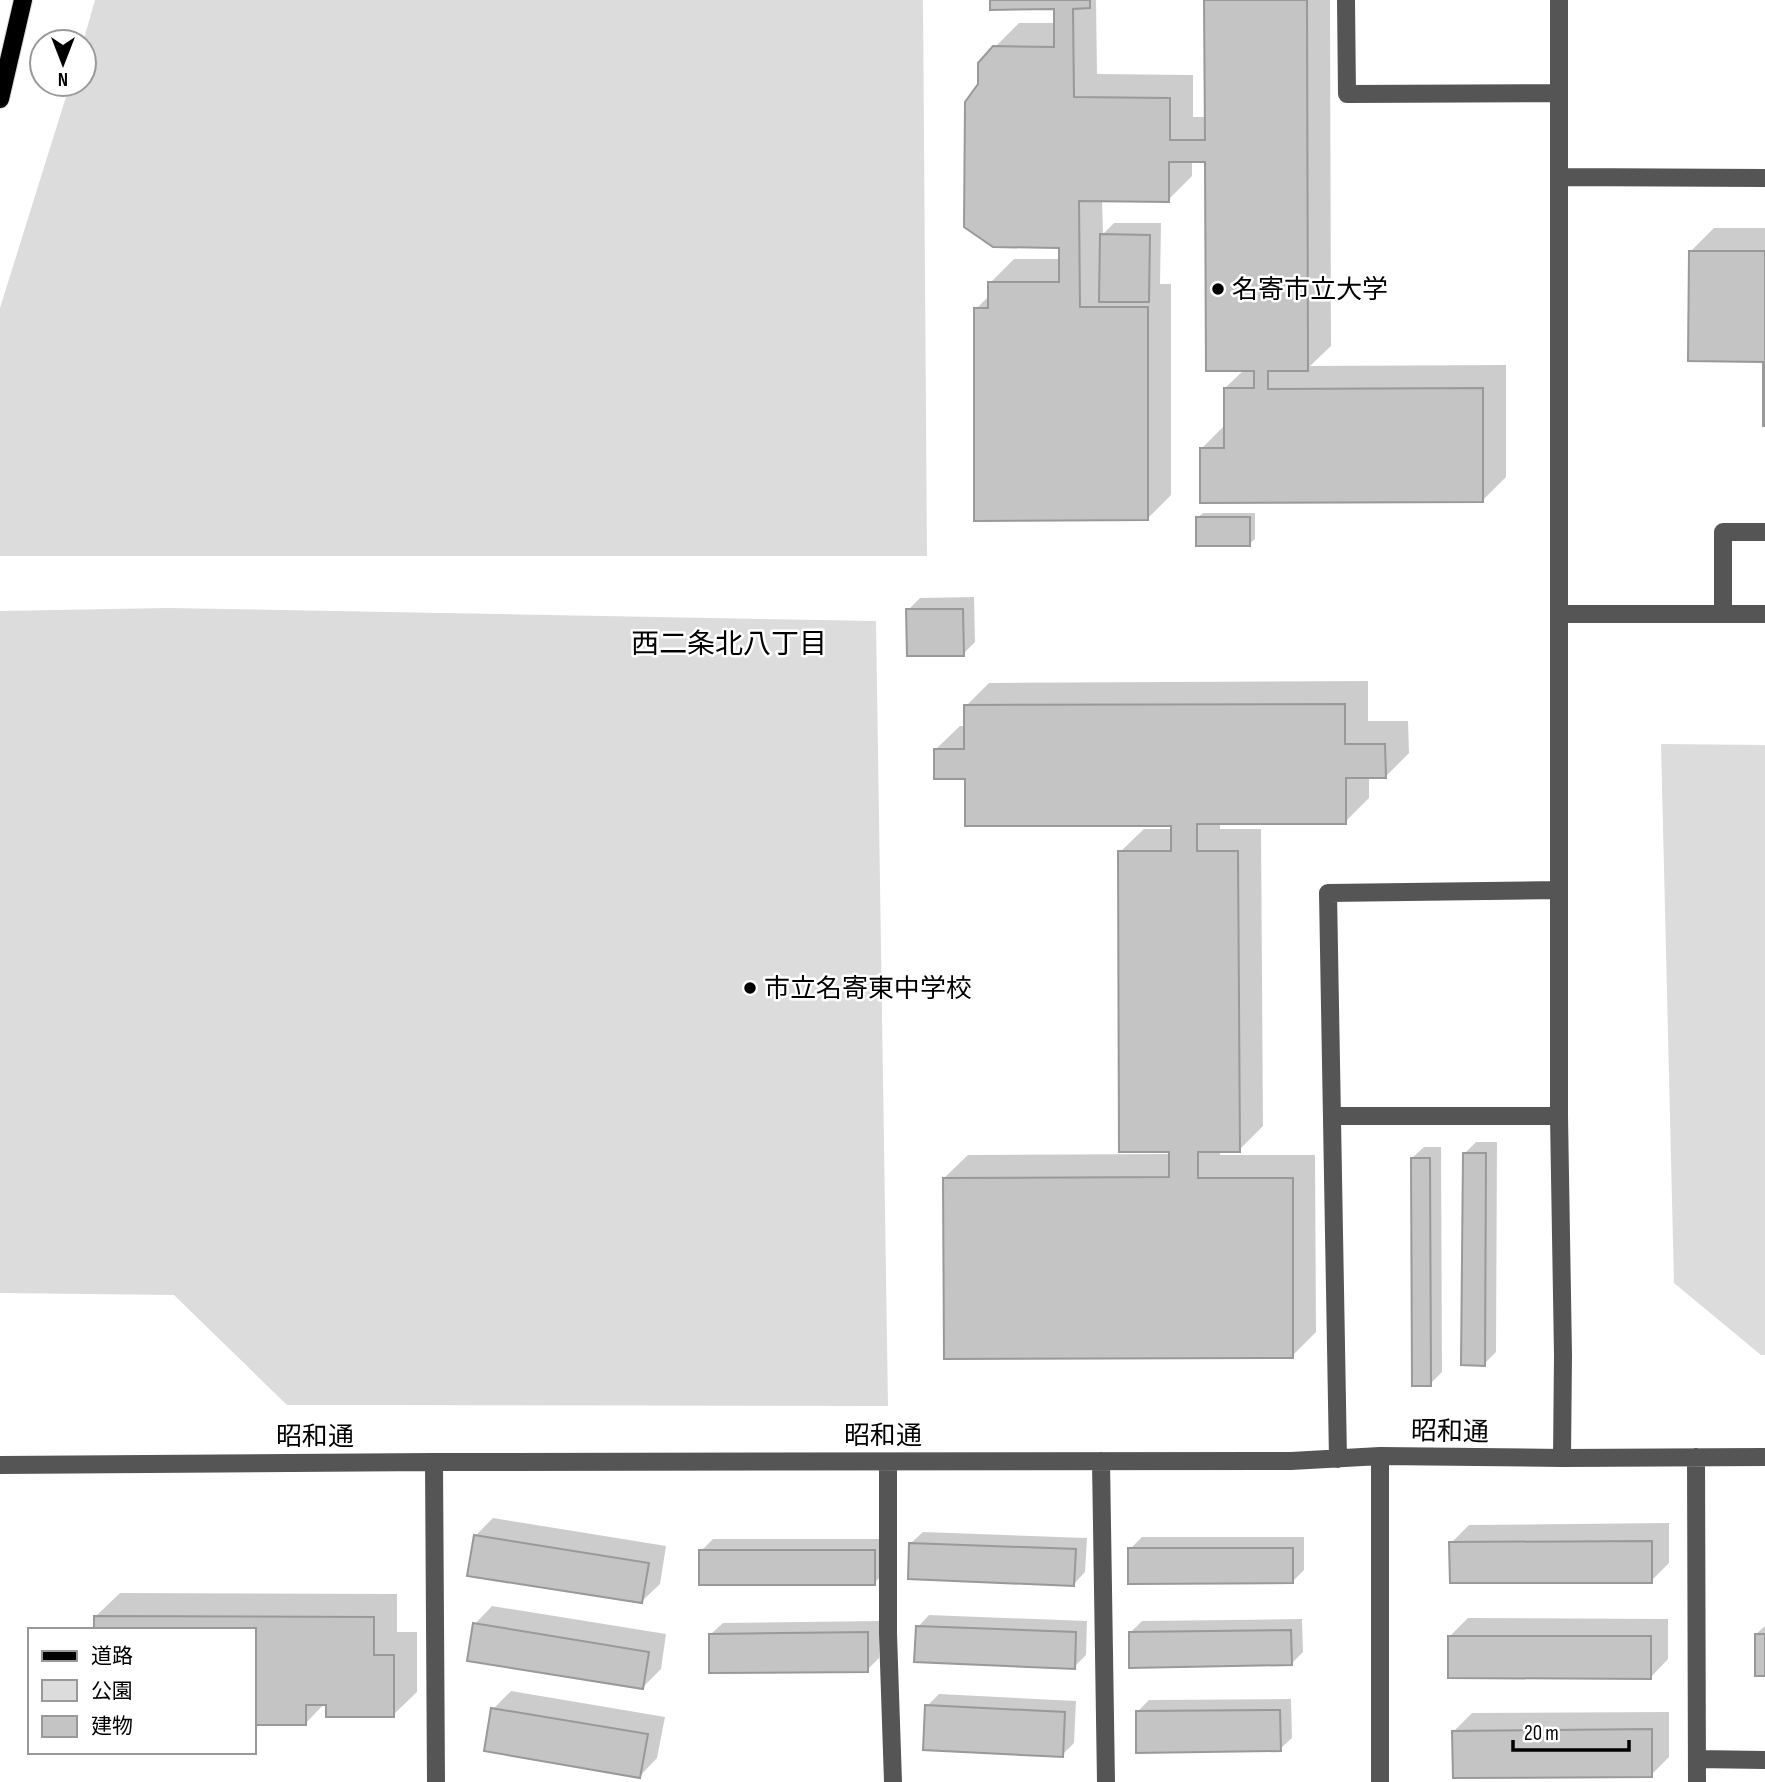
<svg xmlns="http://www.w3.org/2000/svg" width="1765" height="1782" font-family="'Sofia Sans Condensed','Noto Sans JP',sans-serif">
<rect width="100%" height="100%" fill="#fff"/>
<path fill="#dcdcdc" d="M95 0H923L927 556H0V308L70 84H84L83 42Z
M168 608 876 621 888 1406 287 1405 174 1295 0 1293V611Z
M1661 744 1765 745V1355H1761L1674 1283Z"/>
<path fill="#0003" d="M992 0H1096L1097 74 1193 75V117H1206V0H1330L1331 346 1310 366 1506 365V477L1483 500 1202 448 1225 425V388L1245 369 1207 160H1192V176L1168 200 1102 199 1103 234 1114 223H1161L1160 284H1171V495L1148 518 976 309 990 295V283L1014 259H1060V246L980 85 995 47 1019 23H1056V7Z
M1714 228H1765V425V360L1691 251Z
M1203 513H1255V539L1249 544 1197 518Z
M974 597 975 642 963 654 908 610 920 598Z
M1368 681V721H1408L1409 753 1385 777H1369V798L1345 822H1220V829H1261L1263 1126 1239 1150H1220V1155H1315L1316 1332 1292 1356 944 1178 968 1155 1171 1154 1120 852 1144 829H1173V824L967 777 936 749 960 726H966V706L989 683Z
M1476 1142H1497L1496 1352 1484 1364 1464 1154Z
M1424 1147H1441L1442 1372 1430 1384 1412 1158Z
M493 1518 666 1546 660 1584 642 1601 475 1536Z
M1669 1523V1563L1651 1581 1451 1543 1469 1525Z
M923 1532 1087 1538 1085 1572 1074 1584 911 1543Z
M1142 1537H1304V1570L1292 1582 1130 1549Z
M713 1539H886V1571L874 1583 701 1551Z
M120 1593 397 1594V1632H417V1692L393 1715 327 1701 305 1724H254V1630L96 1616Z
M492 1606 666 1634 661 1669 643 1687 475 1624Z
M929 1615 1087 1621 1086 1655 1074 1667 918 1627Z
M1468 1618 1668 1619V1659L1651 1677 1450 1636Z
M1302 1619 1303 1652 1291 1664 1130 1633 1142 1621Z
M879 1621V1658L867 1670 711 1634 723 1623Z
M1765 1626V1675L1756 1634Z
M511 1691 665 1717 657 1758 640 1776 493 1709Z
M939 1694 1076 1701 1074 1743 1062 1755 927 1706Z
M1291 1699 1292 1738 1280 1749 1137 1712 1149 1700Z
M1669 1712V1757L1651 1775 1454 1731 1472 1713Z"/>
<path fill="#c4c4c4" stroke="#999" stroke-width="2" d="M990 0H1090V8L1073 9 1074 97 1170 98V140H1205L1204 0H1307L1308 371H1268V389L1483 388V502L1200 503V448H1224V388H1254V371H1206L1205 162H1169V202L1079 201 1080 307H1148V520L974 521V308H988V282H1059V248L993 247 964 227 965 102 978 84V63L993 46 1054 47V9L990 10Z
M1100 234 1150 235 1149 302H1099Z
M1689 251H1765V426H1763V362L1688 361Z
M1196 517H1250V546H1196Z
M906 609H963L964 656H907Z
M1345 704V744H1385L1386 778H1346V824H1197V851H1238L1240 1152H1198V1178H1293V1358L944 1359 943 1178 1169 1177V1152H1119L1118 851H1171V826H965V779H934V749H964V705Z
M1463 1153H1486L1485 1366 1461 1365Z
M1411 1158H1430L1431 1386H1412Z
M474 1535 649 1563 642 1603 467 1576Z
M1652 1541V1583H1450L1449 1542Z
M909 1543 1076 1549 1074 1586 908 1579Z
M1128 1548H1293V1583L1128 1584Z
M699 1550H875V1585H699Z
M94 1616 374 1617V1655H394V1717H326V1705H306V1725H254V1630H94Z
M473 1623 649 1652 643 1689 467 1661Z
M916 1626 1076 1632 1075 1669 914 1662Z
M1291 1630 1292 1665 1129 1668V1632Z
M868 1632V1672L709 1673V1634Z
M1755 1634H1765V1676H1755Z
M1448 1636H1651V1679L1448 1678Z
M925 1705 1065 1712 1063 1757 923 1750Z
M491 1708 648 1734 640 1778 484 1751Z
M1280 1710 1281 1751 1136 1753V1711Z
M1652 1729V1777L1453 1778 1452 1731Z"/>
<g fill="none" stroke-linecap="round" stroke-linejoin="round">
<g stroke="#dbdbdb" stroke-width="20">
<path id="major" d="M0 99 23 0"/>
</g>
<path stroke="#555" stroke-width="18" d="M1346 0 1347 94 1558 93
M1559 0V1116L1563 1355 1562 1458
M1559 177 1765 178
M1559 614H1765
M1723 614V532H1765
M1333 1116H1559
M1696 1457 1697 1782
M1338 1459 1328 893 1559 890
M1101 1461 1106 1782
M434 1462 436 1782
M888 1462V1634L893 1782
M0 1465 434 1462 1291 1461 1380 1456 1562 1458 1765 1457
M1697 1759 1765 1760
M1380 1782V1456"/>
<use href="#major" stroke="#000" stroke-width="18"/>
</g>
<g fill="#000" stroke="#fff" stroke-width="2.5">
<circle cx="1218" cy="289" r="7"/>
<circle cx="750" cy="988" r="7"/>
</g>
<g text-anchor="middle" stroke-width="5" stroke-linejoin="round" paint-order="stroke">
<g font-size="26" fill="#000" stroke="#fff" text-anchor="start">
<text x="1232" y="298">名寄市立大学</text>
<text x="764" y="997">市立名寄東中学校</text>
</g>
<g font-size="26" fill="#000" stroke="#fff">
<text transform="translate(1450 1431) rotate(1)" y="9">昭和通</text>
<text x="883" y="1444">昭和通</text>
<text x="315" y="1445">昭和通</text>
</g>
<g font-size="28" fill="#000" stroke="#fff">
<text x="729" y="653">西二条北八丁目</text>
</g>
</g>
<rect x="28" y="1628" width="228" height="126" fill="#ffffff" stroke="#999999" stroke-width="2"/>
<rect x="42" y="1651" width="35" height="10" fill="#000000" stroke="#999999" stroke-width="2"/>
<text x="91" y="1663" font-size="21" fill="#000000">道路</text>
<rect x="42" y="1680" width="35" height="21" fill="#dcdcdc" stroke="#999999" stroke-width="2"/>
<text x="91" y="1698" font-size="21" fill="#000000">公園</text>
<rect x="42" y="1716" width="35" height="21" fill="#c4c4c4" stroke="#999999" stroke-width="2"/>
<text x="91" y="1733" font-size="21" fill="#000000">建物</text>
<g transform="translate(63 63) rotate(180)"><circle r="33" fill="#ffffff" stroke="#999999" stroke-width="2"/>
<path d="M0-5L12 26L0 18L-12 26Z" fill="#000000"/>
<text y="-10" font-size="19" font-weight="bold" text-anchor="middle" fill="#000000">N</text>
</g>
<path d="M1513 1740v10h116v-10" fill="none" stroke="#000000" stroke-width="3.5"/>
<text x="1524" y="1740" font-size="21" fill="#000000" stroke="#ffffff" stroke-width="5" paint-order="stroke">20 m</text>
</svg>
